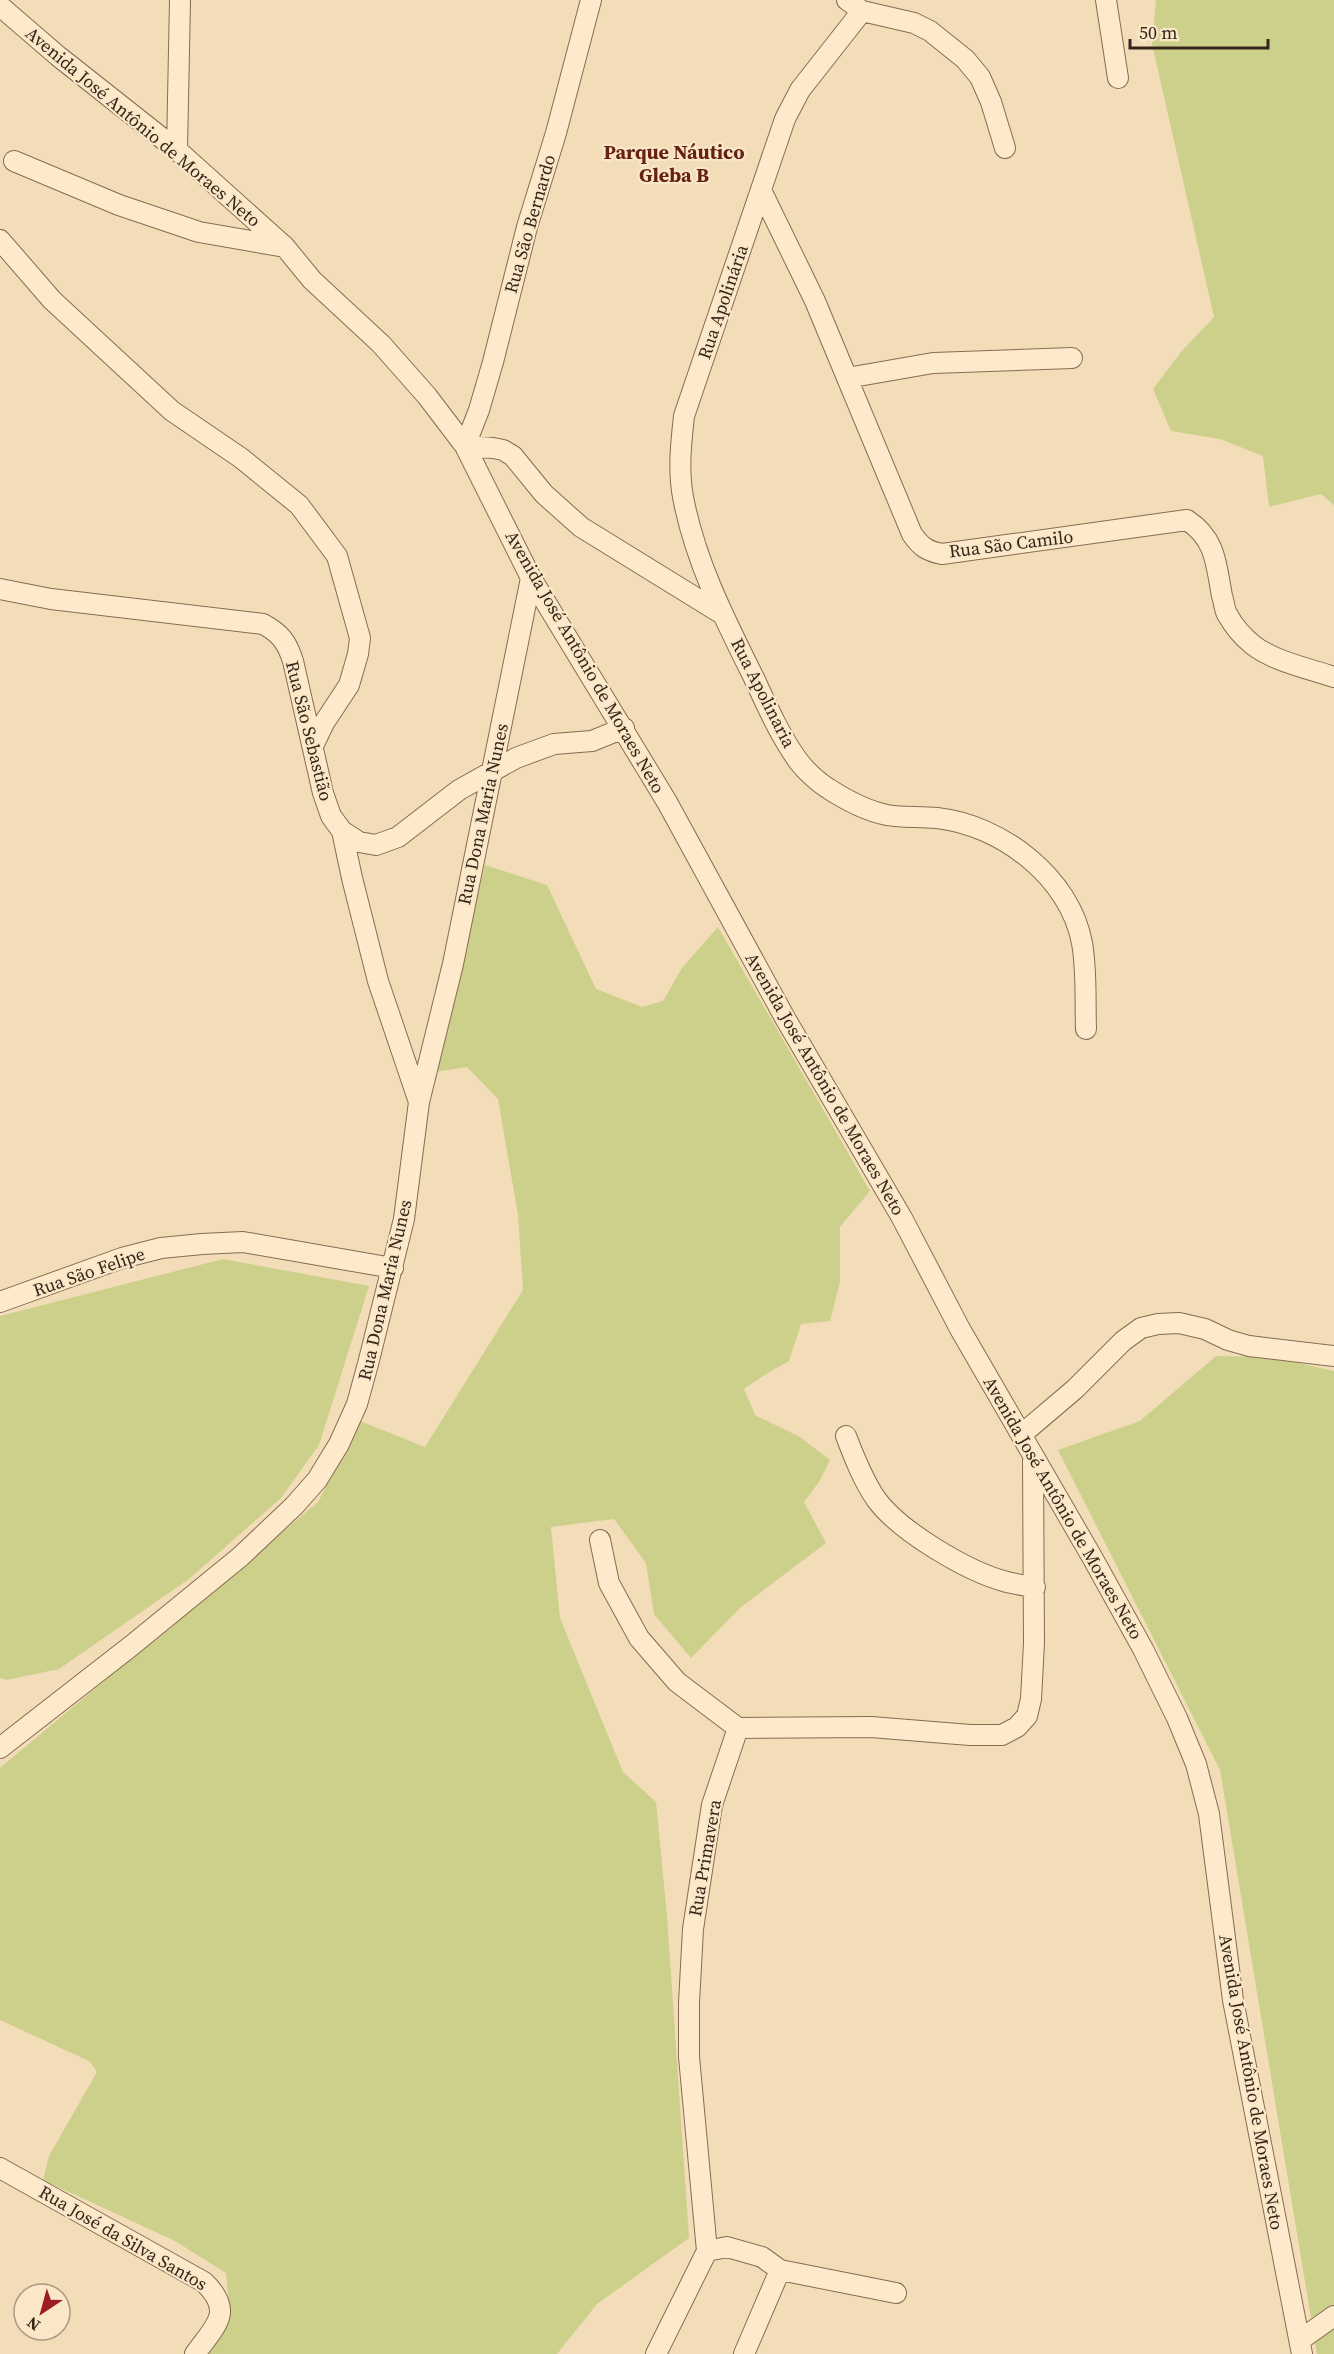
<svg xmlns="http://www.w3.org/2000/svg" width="1334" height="2354" font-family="'Source Serif 4',serif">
<rect width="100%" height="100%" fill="#f2ddb8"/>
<path fill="#ccd08b" d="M1156 0H1334V505L1321 494 1269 507 1263 456 1220 439 1171 431 1153 389 1181 352 1214 317 1152 44Z
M485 865 547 885 596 989 642 1007 663 1001 682 968 718 927 870 1191 840 1227V1282L830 1321 801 1324 789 1361 766 1374 744 1389 755 1415 800 1437 830 1460 819 1482 804 1502 826 1543 740 1608 691 1658 654 1614 646 1563 614 1519 551 1527 560 1618 623 1772 656 1802 667 1916 689 2238 597 2304 557 2354H208L230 2318 226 2273 175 2241 43 2180 49 2156 97 2072 89 2061 0 2020V1768L318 1502 360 1421 425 1447 523 1290 518 1215 498 1099 467 1067 435 1072Z
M223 1259 369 1286 319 1445 281 1498 189 1579 59 1669 6 1680 0 1678V1316Z
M1216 1356 1271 1357 1334 1371V2354H1317L1220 1770 1058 1450 1140 1421Z"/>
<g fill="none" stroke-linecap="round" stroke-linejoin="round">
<g stroke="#896b52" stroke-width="22">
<path id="minor" d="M591 0 556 133 527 227 493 362 479 410 465 446 493 448 503 450 513 456 544 494 581 527 722 614
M847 0 862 11 914 23 930 31 965 59 980 77 991 102 1005 148
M1106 0 1118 78
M0 6 58 56 177 150 285 247 312 280 381 344 427 396 465 446 531 578 667 802 785 1018 902 1218 960 1329 1092 1557 1143 1649 1177 1718 1196 1764 1209 1814 1233 2000 1302 2354
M862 11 800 90 785 119 684 416C681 443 678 470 683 497 695 561 725 620 754 678 767 706 780 736 799 762 806 771 819 783 829 789 846 800 867 811 887 815 903 818 920 816 937 818 1001 825 1070 877 1082 943 1087 971 1085 1001 1086 1029
M177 150 180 0
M14 161 119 205 199 232 285 247
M761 190 815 301 912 534C921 547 927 551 942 554L1187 520C1216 539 1216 564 1222 596 1224 601 1224 608 1227 614 1233 625 1243 637 1253 645 1273 661 1310 669 1334 677
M0 240 52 300 172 411 241 458 299 505 337 556 360 638 358 654 349 685 324 723 313 746
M847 378 933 363 1072 358
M0 589 51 599 263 624C280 633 287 642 293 661L323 793 331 816 342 831 359 842 376 845 398 837 459 790 516 758 554 744 592 741 624 728
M342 831 352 878 378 981 419 1102
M0 1302 122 1258 161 1248 202 1244 243 1242 393 1268
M1022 1434 1075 1389 1123 1341 1141 1328 1158 1324 1179 1323 1205 1329 1228 1340 1249 1346 1334 1356
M846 1436C854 1457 863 1480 876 1499 899 1531 968 1572 1007 1582 1016 1584 1025 1586 1035 1587
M600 1540 609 1583 639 1638 677 1682 738 1728
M738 1728 871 1727 970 1735H1002L1017 1727 1027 1716 1031 1699 1034 1643 1033 1460
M0 1748 131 1646 240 1557 294 1506 317 1480 339 1444 357 1404 368 1364 404 1219 419 1102 453 964 531 578
M0 2168 204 2282C235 2312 215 2326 195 2354
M707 2251 727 2247 762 2257 780 2270 896 2293
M1300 2340 1334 2316
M656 2354 707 2251 689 2057V2003L693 1929 712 1805 738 1728
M744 2354 780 2270"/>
</g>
<use href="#minor" stroke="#fceacb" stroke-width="20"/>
</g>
<g text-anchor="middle" stroke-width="4.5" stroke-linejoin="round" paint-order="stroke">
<g font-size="18" fill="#362519" stroke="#f9e7c8">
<text transform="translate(143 127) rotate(40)" y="6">Avenida José Antônio de Moraes Neto</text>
<text transform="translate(530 224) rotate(-74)" y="6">Rua São Bernardo</text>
<text transform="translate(723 302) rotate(-71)" y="6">Rua Apolinária</text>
<text transform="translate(1011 544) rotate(-7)" y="6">Rua São Camilo</text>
<text transform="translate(585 662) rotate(60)" y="6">Avenida José Antônio de Moraes Neto</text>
<text transform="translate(763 693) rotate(63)" y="6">Rua Apolinaria</text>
<text transform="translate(309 731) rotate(76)" y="6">Rua São Sebastião</text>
<text transform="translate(483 814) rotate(-78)" y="6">Rua Dona Maria Nunes</text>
<text transform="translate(825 1084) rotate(60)" y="6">Avenida José Antônio de Moraes Neto</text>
<text transform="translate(89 1272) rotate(-19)" y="6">Rua São Felipe</text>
<text transform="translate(385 1290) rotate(-77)" y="6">Rua Dona Maria Nunes</text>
<text transform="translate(1063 1508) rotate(60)" y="6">Avenida José Antônio de Moraes Neto</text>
<text transform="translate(705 1858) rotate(-80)" y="6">Rua Primavera</text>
<text transform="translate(1251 2082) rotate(80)" y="6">Avenida José Antônio de Moraes Neto</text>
<text transform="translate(123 2238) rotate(30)" y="6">Rua José da Silva Santos</text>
</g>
<g font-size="20" font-weight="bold" fill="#662014" stroke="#f9e7c8">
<text x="674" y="159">Parque Náutico<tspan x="674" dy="23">Gleba B</tspan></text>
</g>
</g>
<g transform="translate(42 2312) rotate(216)"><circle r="28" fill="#f9e7c8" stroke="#ab9982" stroke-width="1.5"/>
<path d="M0-4.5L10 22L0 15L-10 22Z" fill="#9d1c25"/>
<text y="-9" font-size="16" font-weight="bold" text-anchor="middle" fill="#362519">N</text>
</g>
<path d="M1130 39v9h138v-9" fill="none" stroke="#362519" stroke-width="3"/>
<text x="1139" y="39" font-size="18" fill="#362519" stroke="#f9e7c8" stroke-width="4.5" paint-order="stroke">50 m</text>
</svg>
